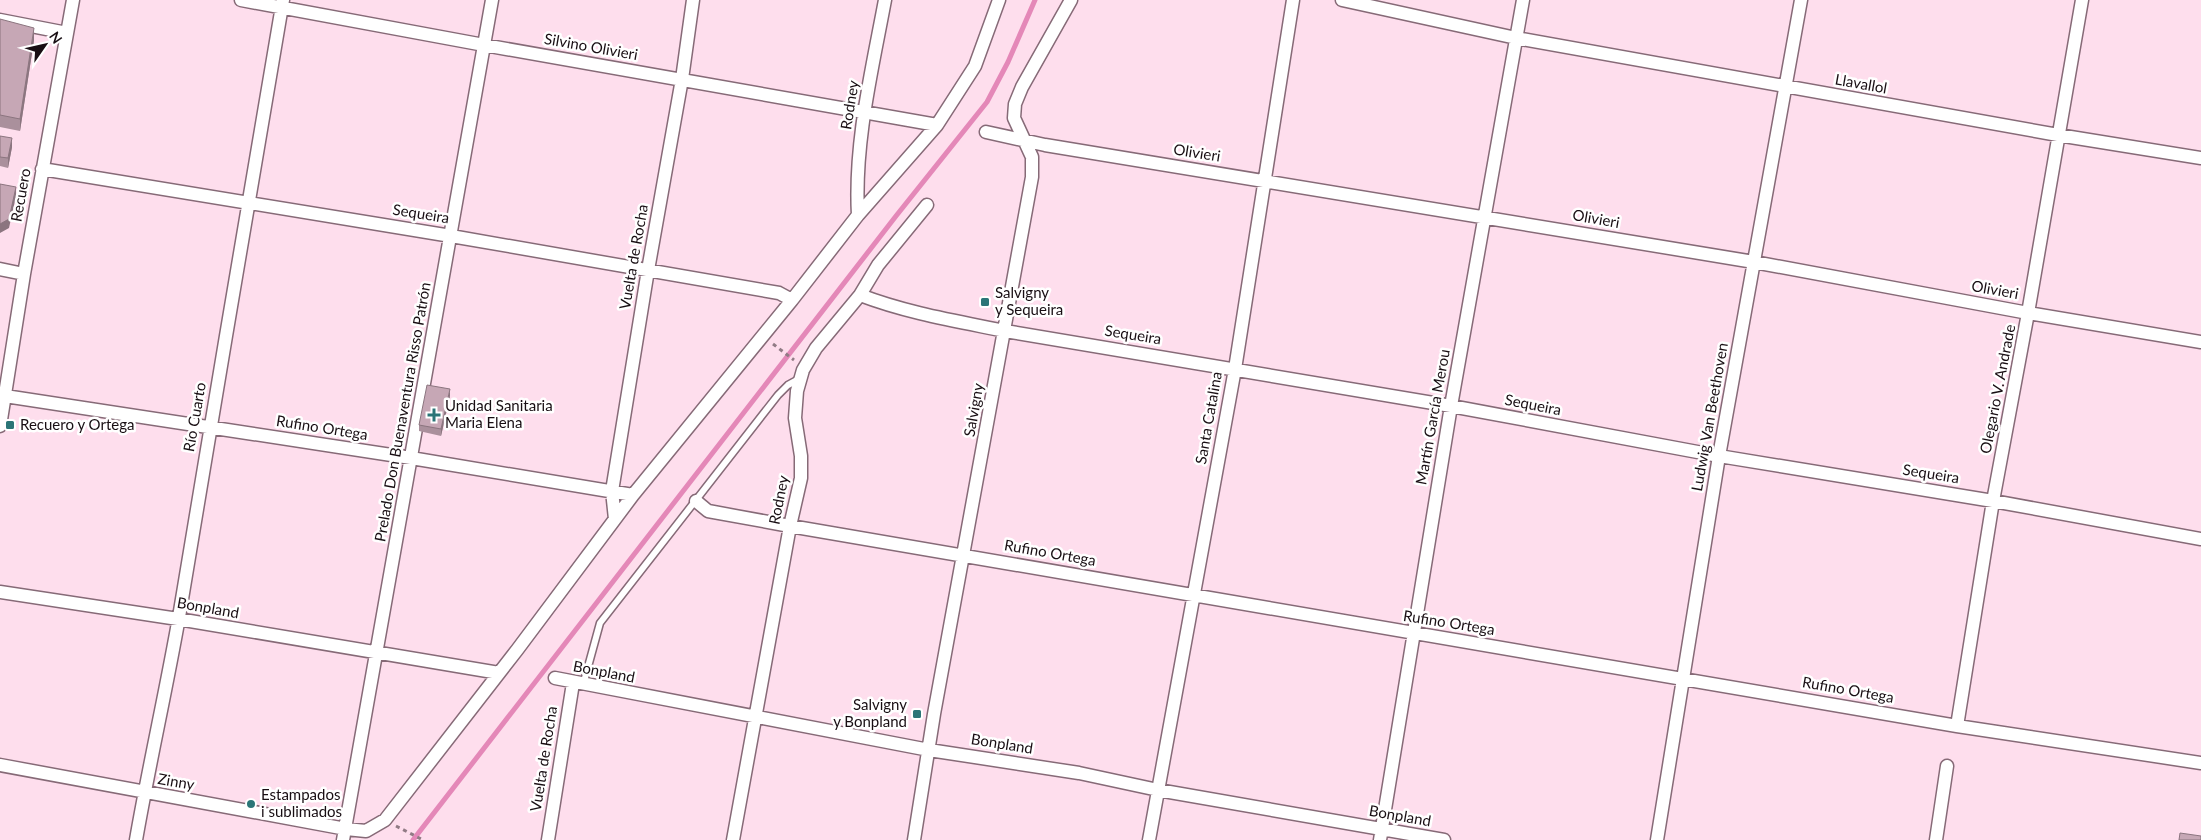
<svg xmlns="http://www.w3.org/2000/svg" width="2201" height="840" font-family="Lato,sans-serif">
<rect width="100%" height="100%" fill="#fedeed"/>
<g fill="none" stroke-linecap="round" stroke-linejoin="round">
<path stroke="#e488b8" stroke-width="5" d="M413 840 896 216 987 102 1008 62 1035 0"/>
<g stroke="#866a77" stroke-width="9">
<path id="lane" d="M583 685 600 623 778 395 788 385 799 379"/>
</g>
<g stroke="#866a77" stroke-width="15">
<path id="street" d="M241 0 484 45 937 125
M1342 0 1516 38 2058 135 2201 158
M0 20 67 33
M986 132 1045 145 1754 262 2028 313 2201 342
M42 169 451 236 779 293 792 300
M858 215C854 143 872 70 885 0
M0 269 24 274
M860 295C907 313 956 321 1005 331L1451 406 1719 456 1993 501 2201 539
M5 396 411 458 633 495
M0 426 24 274 73 0
M696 501 708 511 790 526 1957 726 2201 763
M615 519 612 491 648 270 682 79 693 0
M0 592 178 619 499 673
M555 678 929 750 1079 773 1158 790 1444 840
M1957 726 1993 501 2028 313 2082 0
M0 765 346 829 366 831 385 820 517 650 633 495 792 300 858 215 937 125 975 66 999 0
M136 840C149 765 166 691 179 617 213 411 248 206 283 0
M343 840 492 0
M548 840 573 683
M733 840 790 526 801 478V456L795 418 797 391 803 370 816 348 860 295 878 265 927 205
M914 840 934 714 1032 177V157L1014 118 1015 104 1022 87 1071 0
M1149 840 1235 369 1293 0
M1380 840 1451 406 1523 0
M1657 840 1719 456 1801 0
M1936 840 1947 766"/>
</g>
<path stroke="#917b85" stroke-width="3" stroke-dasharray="4 4" stroke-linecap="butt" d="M773 344 794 360
M396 826 423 840"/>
<use href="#lane" stroke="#fff" stroke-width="6"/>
<use href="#street" stroke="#fff" stroke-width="12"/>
</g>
<path fill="#aa909c" d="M0 19 34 40 20 131 0 127Z
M0 136 12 147 8 168 0 166Z
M450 396 441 436 419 431V425Z"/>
<path fill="#8b757f" d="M34 28V40L20 131V119Z
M12 138V147L8 168V158Z
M16 187V196L9 228 0 233V224Z
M450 389V396L441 436V429Z"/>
<path fill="#c6a7b5" stroke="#8b757f" d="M0 19 34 28 20 119 0 115Z
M0 136 12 138 8 158 0 157Z
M0 184 16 187 9 219 0 224Z
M427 385 450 389 441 429 419 425Z
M2180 833 2201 836V840H2179Z"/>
<g fill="#2b7577" stroke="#fff" stroke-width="2">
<rect x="980" y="297" width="10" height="10" rx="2.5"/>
<path d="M431.5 407.5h5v5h5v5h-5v5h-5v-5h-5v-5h5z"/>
<rect x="5" y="420" width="10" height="10" rx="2.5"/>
<rect x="912" y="709" width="10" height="10" rx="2.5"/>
<circle cx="251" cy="804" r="5"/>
</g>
<g text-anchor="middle" stroke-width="5" stroke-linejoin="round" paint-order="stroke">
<g font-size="15" fill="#180e13" stroke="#fff">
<text transform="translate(591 47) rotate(10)" y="5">Silvino Olivieri</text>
<text transform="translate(1861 84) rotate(10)" y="5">Llavallol</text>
<text transform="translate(850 105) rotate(-81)" y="5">Rodney</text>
<text transform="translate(1197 153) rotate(9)" y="5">Olivieri</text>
<text transform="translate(21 195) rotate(-80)" y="5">Recuero</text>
<text transform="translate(421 214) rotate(9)" y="5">Sequeira</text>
<text transform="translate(1596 219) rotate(10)" y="5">Olivieri</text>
<text transform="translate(634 257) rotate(-80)" y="5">Vuelta de Rocha</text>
<text transform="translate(1995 290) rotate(10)" y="5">Olivieri</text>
<text transform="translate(1133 335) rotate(9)" y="5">Sequeira</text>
<text transform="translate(1998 389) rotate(-79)" y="5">Olegario V. Andrade</text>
<text transform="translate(1533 405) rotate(11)" y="5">Sequeira</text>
<text transform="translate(974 410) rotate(-80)" y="5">Salvigny</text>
<text transform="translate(403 412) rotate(-80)" y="5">Prelado Don Buenaventura Risso Patrón</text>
<text transform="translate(195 417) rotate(-80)" y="5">Río Cuarto</text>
<text transform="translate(1433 417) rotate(-80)" y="5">Martín García Merou</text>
<text transform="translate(1710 417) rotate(-80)" y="5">Ludwig Van Beethoven</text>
<text transform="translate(1209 418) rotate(-80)" y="5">Santa Catalina</text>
<text transform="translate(322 428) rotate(9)" y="5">Rufino Ortega</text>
<text transform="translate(1931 474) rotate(9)" y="5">Sequeira</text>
<text transform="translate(779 500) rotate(-79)" y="5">Rodney</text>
<text transform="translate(1050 553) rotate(10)" y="5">Rufino Ortega</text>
<text transform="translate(208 608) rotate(10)" y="5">Bonpland</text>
<text transform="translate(1449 623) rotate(9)" y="5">Rufino Ortega</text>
<text transform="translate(604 672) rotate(11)" y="5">Bonpland</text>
<text transform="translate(1848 690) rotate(10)" y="5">Rufino Ortega</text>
<text transform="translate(1002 744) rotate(9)" y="5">Bonpland</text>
<text transform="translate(544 759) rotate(-81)" y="5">Vuelta de Rocha</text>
<text transform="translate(176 782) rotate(10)" y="5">Zinny</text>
<text transform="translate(1400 816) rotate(10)" y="5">Bonpland</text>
</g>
<g font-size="15" fill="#180e13" stroke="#fff" text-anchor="start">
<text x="995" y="298">Salvigny<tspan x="995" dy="17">y Sequeira</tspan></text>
<text x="445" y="411">Unidad Sanitaria<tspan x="445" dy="17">Maria Elena</tspan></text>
<text x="20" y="430">Recuero y Ortega</text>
<text x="907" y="710" text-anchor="end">Salvigny<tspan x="907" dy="17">y Bonpland</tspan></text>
<text x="261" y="800">Estampados<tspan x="261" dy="17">i sublimados</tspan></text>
</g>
</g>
<g transform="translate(45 45) rotate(56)" stroke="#ffffff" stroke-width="4" paint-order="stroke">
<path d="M0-4L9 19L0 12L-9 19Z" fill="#180e13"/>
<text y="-8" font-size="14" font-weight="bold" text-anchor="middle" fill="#180e13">N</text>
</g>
</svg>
